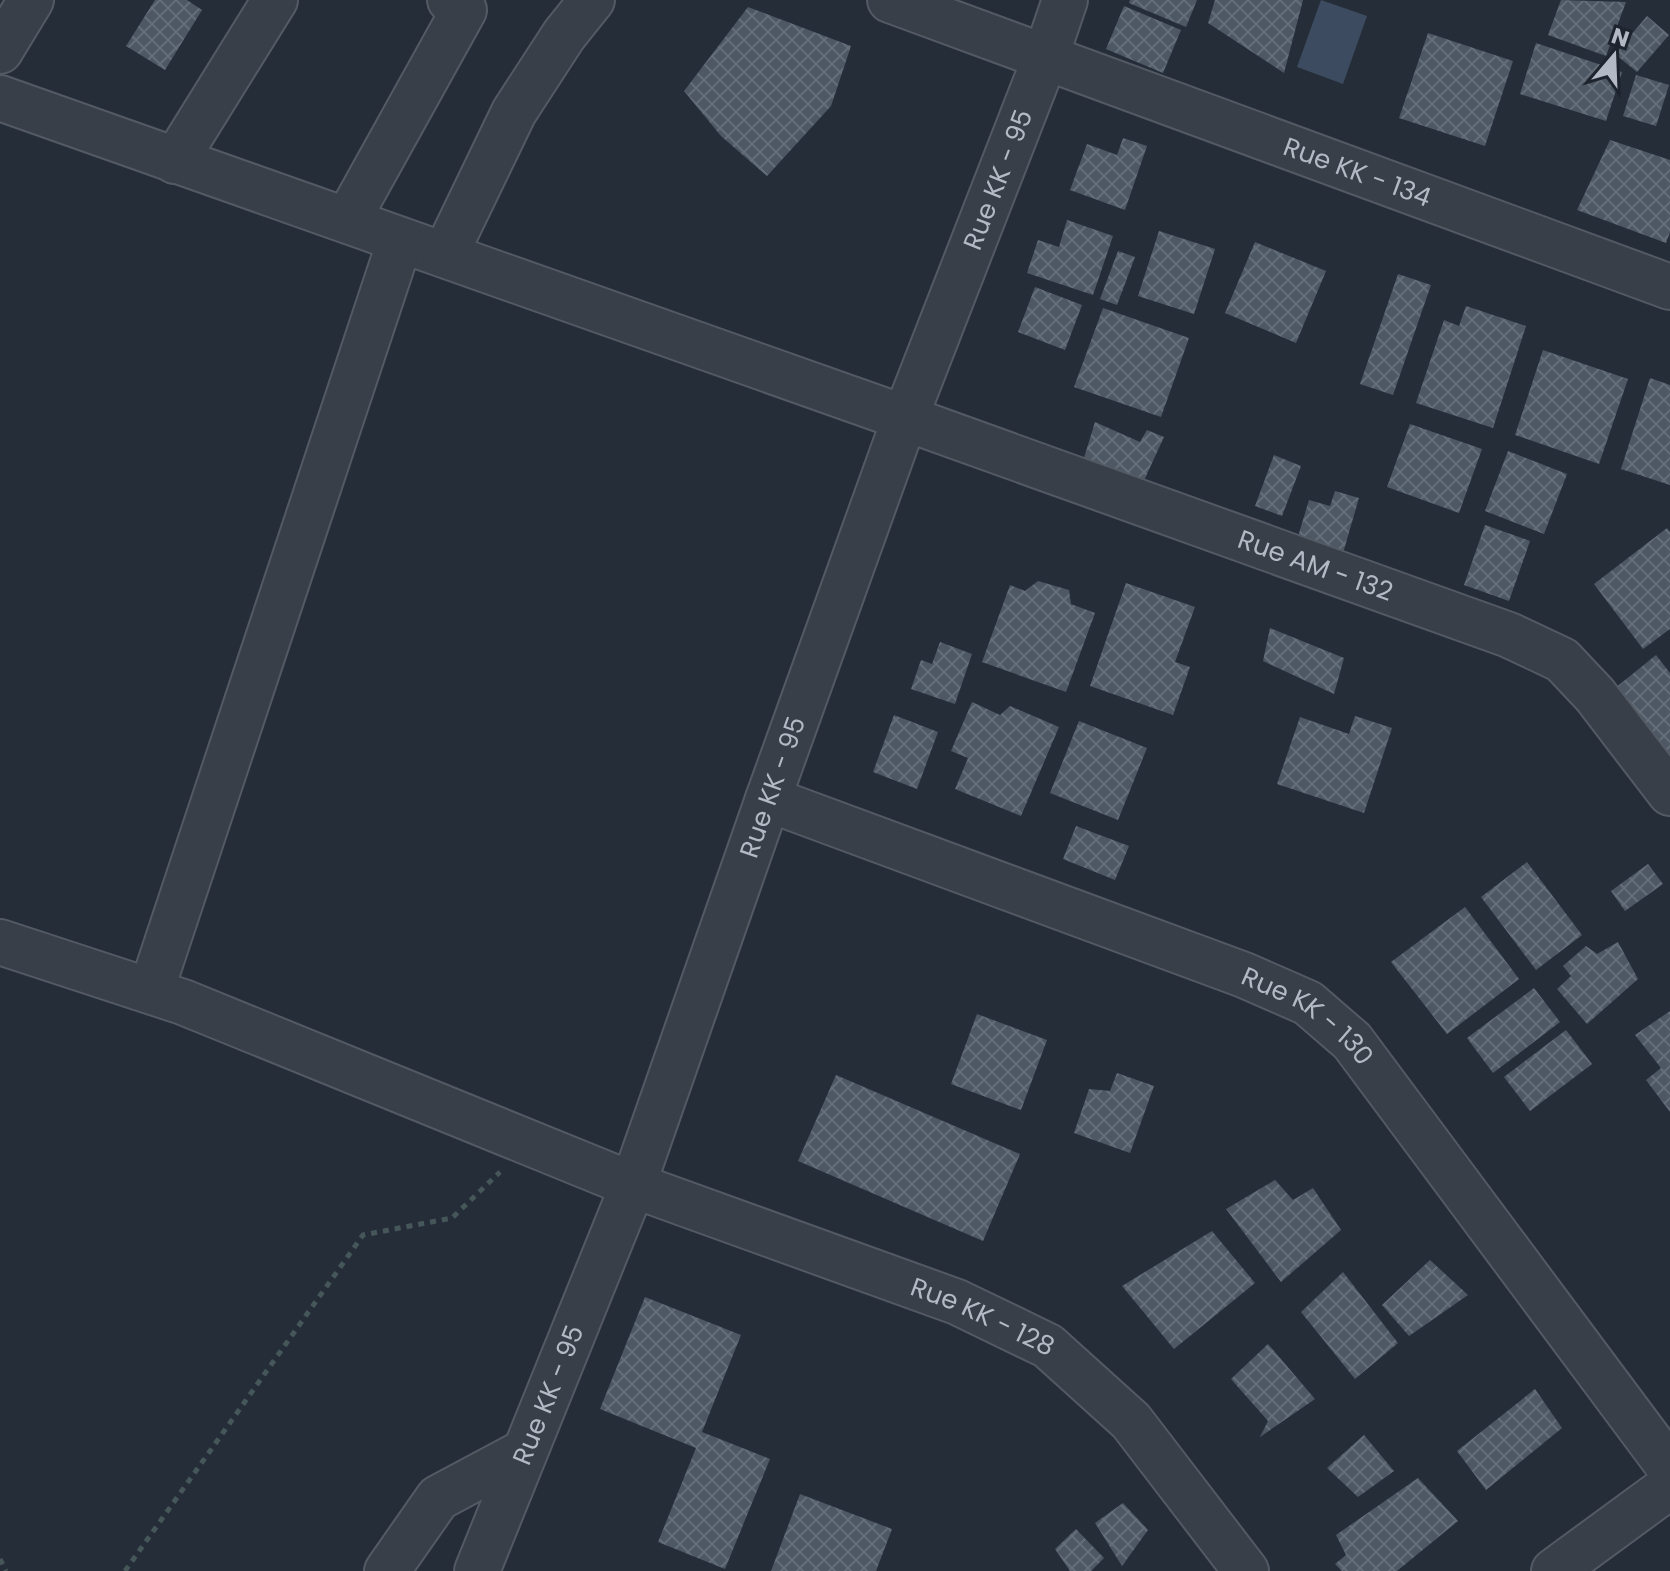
<svg xmlns="http://www.w3.org/2000/svg" width="1670" height="1571" font-family="Poppins,sans-serif">
<defs>
<pattern id="building-cross-hatch" width="8" height="8" patternUnits="userSpaceOnUse" patternTransform="scale(2)"><rect width="8" height="8" fill="#4d5864"/><path d="M0 0l8 8M0 8l8-8" fill="none" stroke="#646e79"/></pattern>
</defs>
<rect width="100%" height="100%" fill="#252d39"/>
<path fill="#3c4b60" d="M1321 0 1367 16 1343 84 1297 67Z"/>
<path fill="url(#building-cross-hatch)" d="M155 0H187L202 10 165 70 126 46Z
M1130 0H1197L1186 27 1129 3Z
M1215 0H1303L1284 73 1208 23Z
M1561 0 1626 2 1606 56 1548 35Z
M1124 6 1181 30 1163 73 1106 49Z
M748 7 851 46 831 106 767 176 721 136 684 91Z
M1647 16 1669 35 1637 72 1615 54Z
M1428 33 1513 61 1485 146 1399 118Z
M1536 43 1622 72 1606 121 1520 94Z
M1636 75 1669 85 1656 126 1623 116Z
M1123 138 1147 146 1125 210 1070 190 1087 144 1117 155Z
M1610 140 1670 160V232L1666 243 1577 210Z
M1067 220 1113 236 1093 295 1027 273 1038 240 1059 247Z
M1159 231 1215 249 1194 314 1138 296Z
M1255 242 1326 271 1296 343 1225 313Z
M1118 251 1135 257 1117 305 1100 299Z
M1398 274 1431 285 1393 395 1360 384Z
M1035 287 1082 305 1065 350 1018 332Z
M1466 306 1526 326 1493 428 1416 403 1444 320 1459 326Z
M1103 308 1189 338 1161 417 1074 387Z
M1543 350 1628 379 1599 464 1515 435Z
M1650 378 1670 385V485L1621 469Z
M1095 422 1140 442 1147 430 1164 437 1141 487 1083 461Z
M1410 424 1482 449 1459 513 1387 487Z
M1508 451 1567 474 1544 534 1485 511Z
M1274 455 1301 466 1282 516 1255 506Z
M1335 491 1359 498 1343 553 1297 540 1309 500 1330 506Z
M1485 525 1530 541 1509 601 1464 585Z
M1667 528 1670 532V629L1643 649 1594 584Z
M1038 581 1069 590 1071 604 1095 613 1066 692 982 662 1010 585 1025 591Z
M1126 583 1195 607 1175 662 1190 667 1173 715 1090 686Z
M1270 628 1344 658 1334 694 1263 661Z
M940 642 972 654 955 704 911 689 921 660 932 664Z
M1656 655 1670 673V770L1609 693Z
M972 702 1000 715 1010 706 1059 727 1021 816 955 789 968 758 951 751Z
M894 715 938 732 917 789 873 772Z
M1355 716 1392 728 1364 813 1277 784 1300 717 1349 734Z
M1079 721 1147 748 1118 820 1050 793Z
M1076 826 1129 846 1115 880 1063 859Z
M1527 862 1582 935 1536 970 1481 897Z
M1648 864 1663 884 1625 911 1611 891Z
M1465 907 1519 979 1447 1034 1391 962Z
M1618 942 1638 979 1587 1024 1557 989 1571 976 1563 966 1586 946 1597 954Z
M1534 988 1560 1022 1493 1073 1467 1038Z
M1670 1011V1112L1646 1080 1661 1068 1635 1035Z
M977 1014 1047 1040 1021 1110 951 1084Z
M1566 1030 1592 1064 1530 1111 1504 1077Z
M1117 1073 1154 1086 1130 1153 1074 1133 1089 1089 1110 1091Z
M836 1075 1020 1154 983 1241 798 1161Z
M1275 1180 1293 1200 1313 1188 1341 1230 1281 1282 1226 1209Z
M1212 1231 1255 1283 1174 1349 1122 1286Z
M1430 1260 1468 1295 1409 1336 1382 1305Z
M1343 1272 1398 1343 1355 1379 1301 1312Z
M645 1297 741 1335 702 1432 770 1459 725 1569 658 1542 696 1448 600 1409Z
M1268 1344 1315 1399 1260 1437 1268 1421 1231 1379Z
M1535 1389 1562 1428 1486 1490 1457 1451Z
M1364 1435 1394 1471 1358 1497 1327 1468Z
M1418 1478 1458 1521 1397 1571H1342L1335 1564 1346 1555 1336 1535Z
M800 1494 892 1529 876 1571H771Z
M1123 1503 1148 1530 1122 1566 1095 1523Z
M1076 1529 1104 1558 1091 1571H1070L1055 1549Z"/>
<g fill="none" stroke-linecap="round" stroke-linejoin="round">
<g stroke="#535a64" stroke-width="48">
<g id="minor">
<path id="s1" d="M890 0 1670 287"/>
<path d="M0 51 31 0"/>
<path id="s2" d="M0 98 905 418 1509 635 1562 660 1595 695 1670 793"/>
<path d="M175 161 275 0"/>
<path d="M348 219 464 10 450 0"/>
<path d="M445 255 514 112 564 35 592 0"/>
<path id="s3" d="M768 799 1244 975 1308 1003 1352 1041 1670 1468"/>
<path id="s4" d="M0 942 183 1002 633 1185 957 1302 1048 1346 1131 1421 1246 1571"/>
<path d="M151 991 400 241"/>
<path d="M387 1571 438 1498 524 1452"/>
<path id="s5" d="M477 1571 633 1185 768 799 905 418 1046 56 1065 0"/>
<path d="M1554 1571 1670 1486"/>
</g>
</g>
<path stroke="#465759" stroke-width="5" stroke-dasharray="6 6" stroke-linecap="butt" d="M0 1559 6 1571
M125 1571 363 1235 452 1218 500 1172"/>
<use href="#minor" stroke="#383f49" stroke-width="44"/>
</g>
<g text-anchor="middle" stroke-width="6" stroke-linejoin="round" paint-order="stroke">
<g font-size="26" fill="#b3bac5" stroke="#1d242e">
<text dy="9" stroke="none"><textPath href="#s1" startOffset="498">Rue KK - 134</textPath></text>
<text dy="9" stroke="none"><textPath href="#s5" startOffset="1486">Rue KK - 95</textPath></text>
<text dy="9" stroke="none"><textPath href="#s2" startOffset="1396">Rue AM - 132</textPath></text>
<text dy="9" stroke="none"><textPath href="#s5" startOffset="838">Rue KK - 95</textPath></text>
<text dy="9" stroke="none"><textPath href="#s3" startOffset="584">Rue KK - 130</textPath></text>
<text dy="9" stroke="none"><textPath href="#s4" startOffset="1052">Rue KK - 128</textPath></text>
<text dy="9" stroke="none"><textPath href="#s5" startOffset="190">Rue KK - 95</textPath></text>
</g>
</g>
<g transform="translate(1614 56) rotate(19)" stroke="#1d242e" stroke-width="6" paint-order="stroke">
<path d="M0-6L14 30L0 20L-14 30Z" fill="#b3bac5"/>
<text y="-12" font-size="22" font-weight="bold" text-anchor="middle" fill="#b3bac5">N</text>
</g>
</svg>
